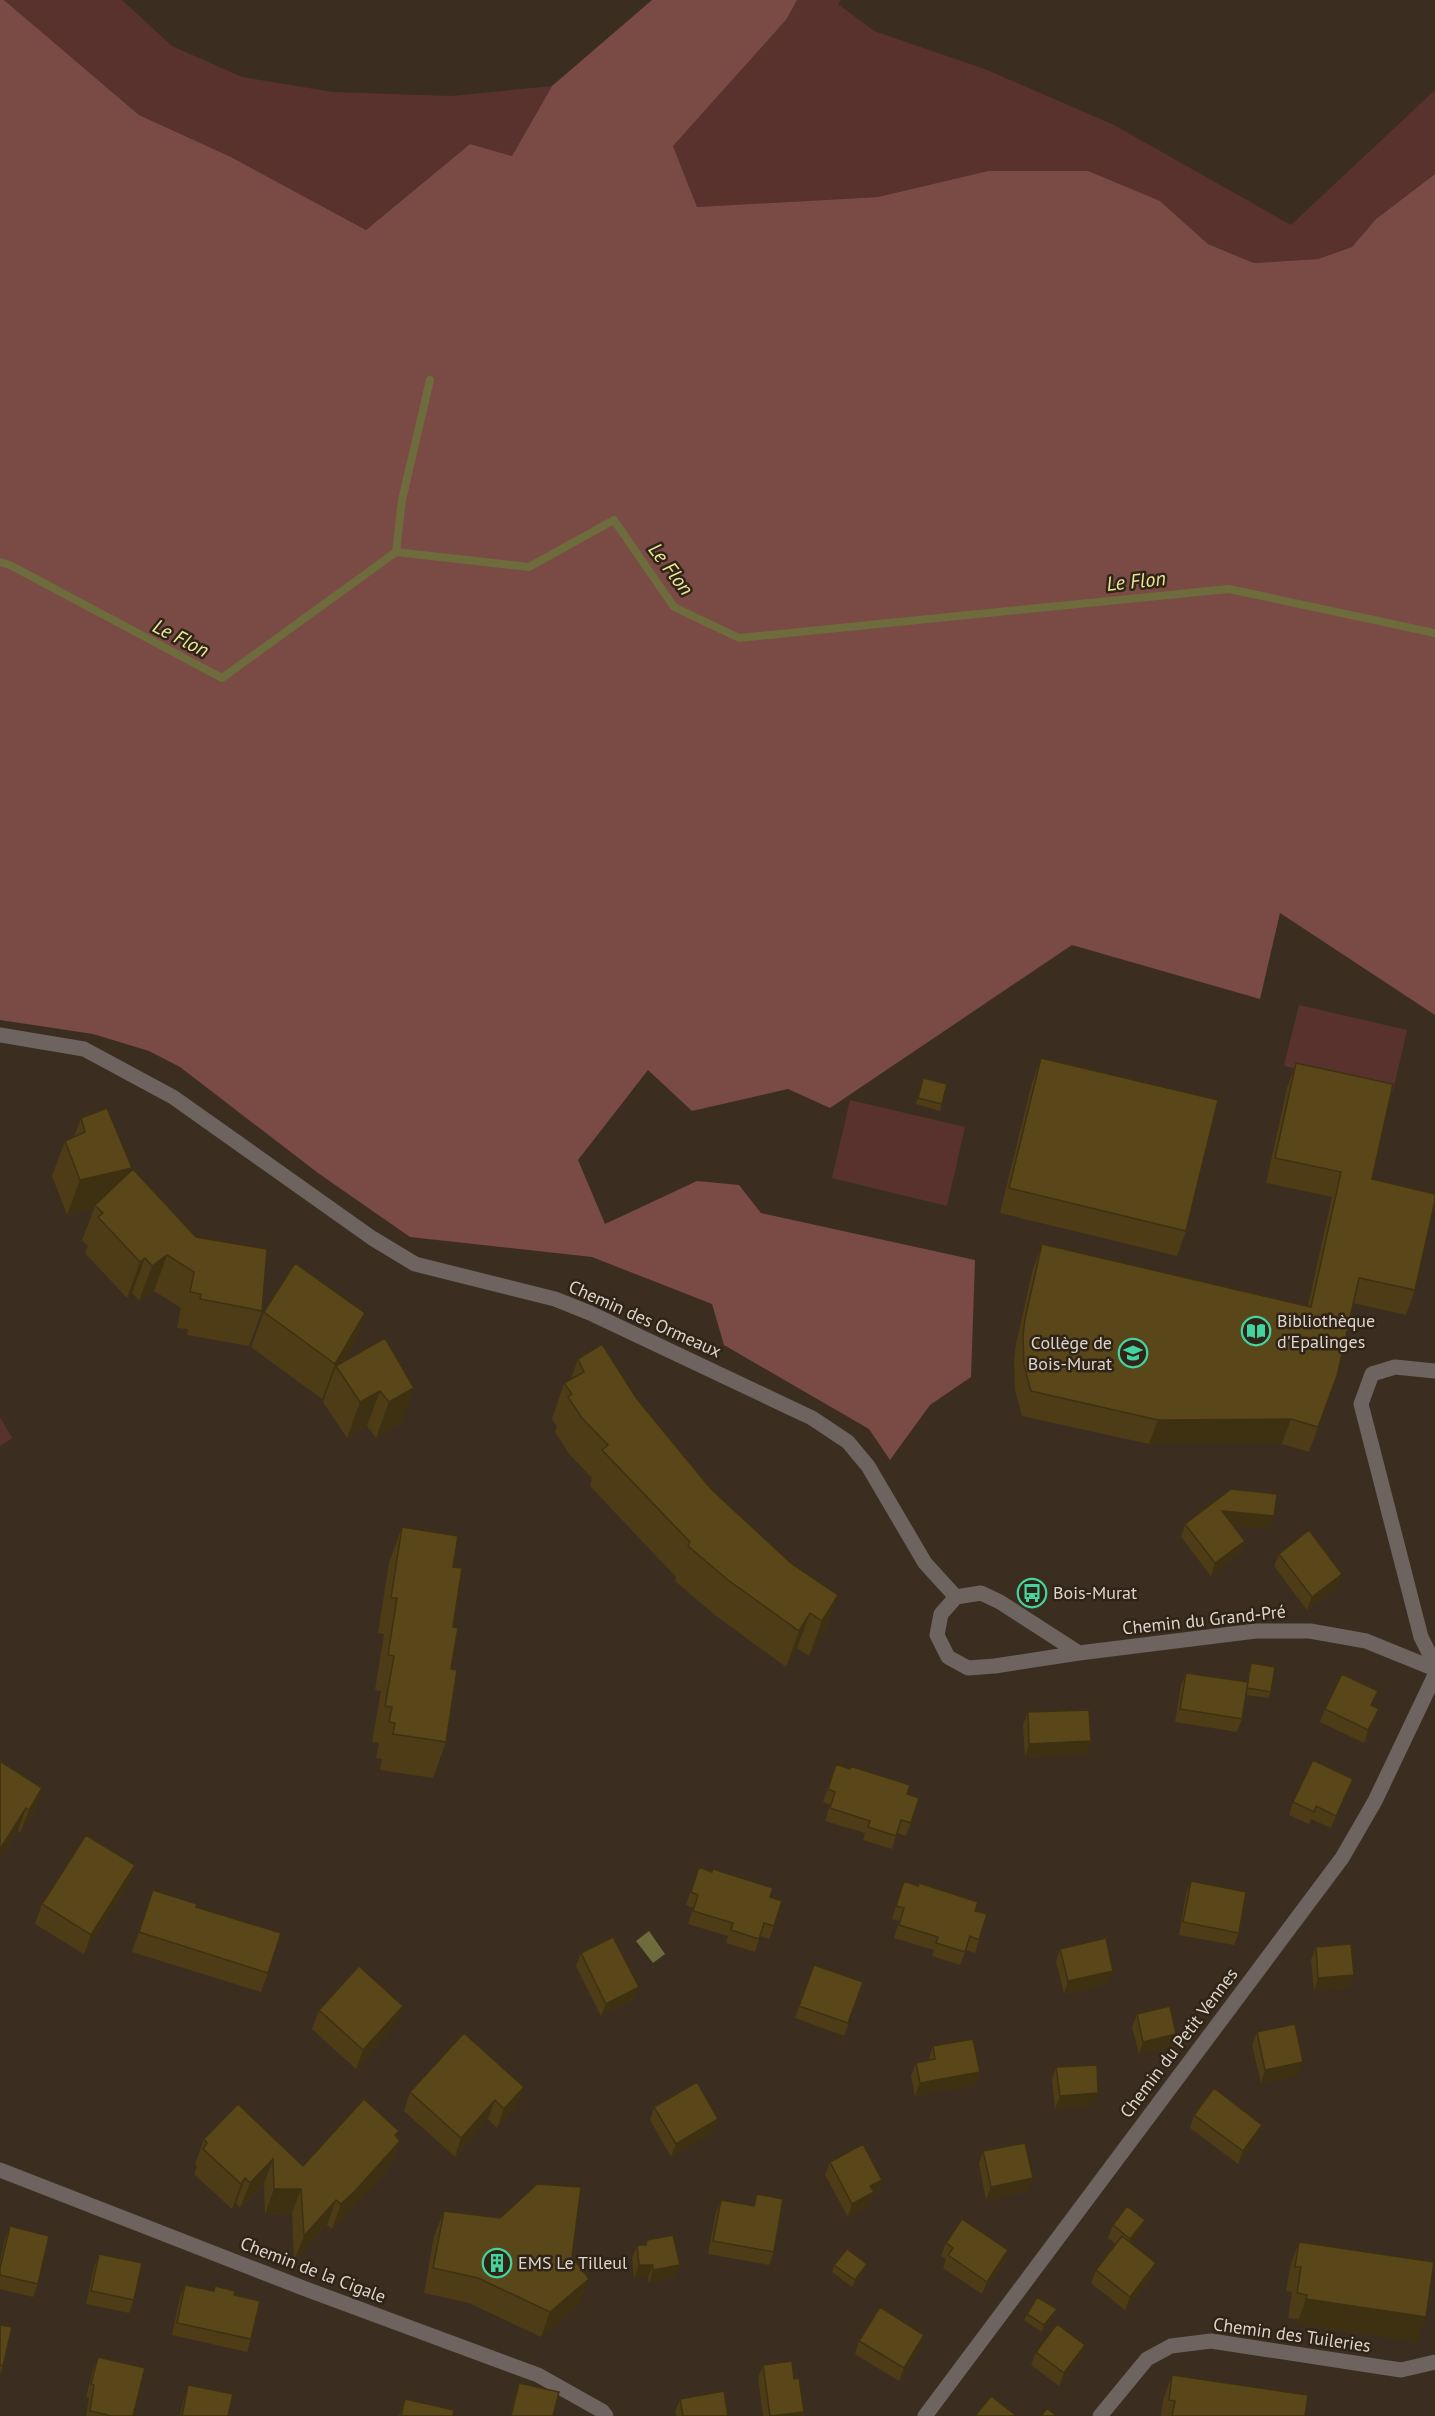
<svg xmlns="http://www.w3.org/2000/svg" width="1435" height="2416" font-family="'PT Sans',sans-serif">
<rect width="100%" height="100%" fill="#3b2e21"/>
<path fill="#59322e" d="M4 0H122L172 46 242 77 333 92 451 96 552 86 512 156 470 144 366 230 231 157 139 115Z
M797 0H841L838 4 874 31 987 70 1114 125 1291 225 1435 90V174L1376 219 1352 247 1318 259 1254 263 1208 244 1160 201 988 171 878 197 697 207 673 146 786 20Z
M1299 1005 1407 1030 1393 1091 1284 1066Z
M850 1100 965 1127 947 1206 832 1178Z
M0 1417 12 1438 0 1446Z"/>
<path fill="#7a4a45" d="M0 0H4L139 115 231 157 366 230 470 144 512 156 552 86 652 0H797L786 20 673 146 697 207 878 197 988 171H1088L1160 201 1208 244 1254 263 1318 259 1352 247 1376 219 1435 174V1015L1280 913 1260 999 1072 945 830 1108 788 1089 692 1111 648 1070 578 1160 605 1224 697 1181 739 1185 761 1213 975 1260 971 1377 930 1405 890 1460 869 1429 724 1345 712 1304 592 1257 410 1237 318 1173 180 1067 149 1051 93 1034 0 1020Z"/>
<path fill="#6e6b3d" d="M649 1931 665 1954 653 1963 636 1941Z"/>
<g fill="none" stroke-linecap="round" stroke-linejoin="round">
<path stroke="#6e6b3d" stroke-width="8" d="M396 552 402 500 430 380
M0 562 10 565 222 678 396 552 529 567 614 520 674 607 739 638 1229 589 1435 633"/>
<path stroke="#6d6460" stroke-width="15" d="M0 1035 84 1049 173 1097 372 1238 415 1264 555 1299 590 1313 812 1418 848 1442 868 1466 925 1563 956 1597
M1435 1371 1395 1367 1372 1374 1361 1404 1421 1637 1435 1665
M1079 1653 1000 1602 981 1593 956 1597 941 1614 937 1635 948 1657 968 1668 995 1666 1079 1653 1256 1631H1310L1366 1641 1435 1669
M0 2170 303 2288 538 2375 602 2411 606 2416
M925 2416 1342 1858 1375 1801 1435 1675
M1100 2416 1147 2359 1171 2346 1211 2341 1401 2370 1435 2362"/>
</g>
<path fill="#4d3c16" d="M1041 1058 1186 1231 1177 1256 1000 1213 1032 1083Z
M1296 1063 1372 1179 1415 1290 1406 1315 1353 1303 1337 1376 1309 1452 1282 1444H1149L1022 1416 1015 1390 1014 1360 1016 1344 1033 1269 1042 1244 1308 1306 1332 1197 1266 1183 1287 1088Z
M923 1078 942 1104 940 1111 916 1104Z
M81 1118 132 1168 131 1170 262 1311 249 1346 187 1335 188 1329 177 1328 181 1308 154 1291 139 1301 132 1293 127 1298 85 1253 88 1246 82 1240 94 1209 67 1215 52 1176 65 1141 74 1137Z
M264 1312 352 1349 344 1361 414 1388 401 1423 376 1438 367 1426 347 1438 323 1402 327 1391 322 1399 251 1347Z
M578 1359 637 1399 711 1489 792 1564 838 1595 825 1630 809 1656 797 1648 786 1667 715 1615 675 1581 676 1577 590 1486 592 1478 569 1454 555 1432 557 1427 552 1419 564 1383 571 1379Z
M1231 1489 1270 1529 1233 1525 1245 1541 1240 1553 1211 1576 1181 1537 1185 1524Z
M402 1527 453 1567V1627L451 1669 446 1742 433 1778 380 1770 382 1759 376 1758 379 1743 372 1742 381 1691 375 1690 384 1634 378 1633 389 1563Z
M1279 1554 1338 1587 1307 1610 1274 1566Z
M1251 1663 1271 1692 1268 1698 1246 1695 1242 1719 1237 1732 1175 1722 1181 1685 1186 1673 1247 1682 1249 1670Z
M1372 1706 1379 1709 1374 1722 1364 1743 1320 1722 1325 1709Z
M1028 1712 1091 1741 1086 1754 1025 1757 1023 1725Z
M0 1761 42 1788 34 1812 20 1833 18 1831 0 1859Z
M836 1764 907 1794 911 1823 906 1836 897 1833 892 1849 863 1840 865 1833 825 1821 830 1805 823 1802Z
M1348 1792 1331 1828 1311 1819 1309 1824 1289 1815 1293 1802Z
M135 1865 128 1884 84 1954 35 1924 42 1904Z
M699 1867 770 1897 774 1926 769 1939 760 1936 755 1952 726 1943 728 1936 688 1924 693 1908 686 1905Z
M904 1881 975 1911 979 1940 975 1953 966 1950 960 1965 932 1956 934 1950 894 1938 899 1921 892 1919Z
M1191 1881 1239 1933 1234 1945 1179 1935 1186 1894Z
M153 1890 196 1907 268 1973 261 1992 132 1952Z
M1316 1947 1354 1975 1349 1988 1314 1990 1311 1960Z
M1060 1949 1109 1984 1064 1994 1056 1961Z
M581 1953 634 2000 601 2016 576 1966Z
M814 1965 863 1982 844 2036 795 2018Z
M319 2010 396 2025 356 2069 312 2029Z
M1137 2014 1172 2047 1139 2054 1132 2027Z
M1257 2032 1298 2075 1261 2083 1252 2045Z
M464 2033 517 2106 497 2128 488 2119 455 2157 404 2111 410 2092Z
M933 2046 980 2072 975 2085 915 2096 911 2076 916 2063 928 2061Z
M1056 2067 1093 2105 1055 2109 1052 2080Z
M654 2107 714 2132 671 2157 650 2120Z
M1194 2115 1258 2137 1238 2164 1190 2128Z
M397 2137 391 2166 345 2217 332 2229 327 2225 294 2261 292 2213 265 2214 264 2184 240 2208 236 2203 232 2209 194 2174 197 2166 195 2164 204 2139 303 2166Z
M983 2151 1028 2191 986 2200 979 2164Z
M830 2162 882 2180 878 2192 872 2195 869 2205 848 2217 825 2175Z
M757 2194 774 2252 769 2265 708 2254 716 2212 721 2200 753 2206Z
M444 2211 572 2257 580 2304 541 2337 469 2303 424 2293 434 2236Z
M1113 2225 1140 2233 1131 2244 1156 2263 1152 2276 1125 2310 1091 2283 1096 2270 1116 2244 1108 2238Z
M10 2226 38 2284 33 2297 0 2289V2261L5 2239Z
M647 2240 680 2265 676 2277 649 2283 648 2278H634L632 2258 637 2245H645Z
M1299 2242 1417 2342 1297 2324 1298 2319 1288 2318 1292 2292 1286 2291 1290 2267Z
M946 2243 1003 2263 982 2294 943 2268 946 2259 941 2256Z
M99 2254 134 2300 129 2313 86 2304 94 2267Z
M834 2265 864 2270 852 2287 832 2272Z
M185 2285 214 2291 215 2286 251 2339 247 2352 172 2335 180 2297Z
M1057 2309 1054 2315 1042 2332 1024 2320 1027 2314Z
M0 2325 3 2366 0 2375Z
M859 2341 920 2348 899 2381 855 2354Z
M1085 2345 1080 2358 1059 2386 1031 2365 1036 2352Z
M98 2357 133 2416H86L89 2398 86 2397 93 2370Z
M763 2365 794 2379 804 2412 802 2416H763L758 2378Z
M1172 2375 1305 2416H1161L1163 2400Z
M519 2383 553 2416H510L515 2395Z
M188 2385 228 2416H180L184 2398Z
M405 2399 453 2416H399Z
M680 2399 728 2416H676L675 2412Z"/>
<path fill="#3e3112" d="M132 1168 119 1204 95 1205 94 1209 67 1215 80 1180Z
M167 1255 154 1291 139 1301 152 1266Z
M145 1258 132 1293 127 1298 140 1262Z
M365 1313 352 1349 339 1371 336 1366 327 1391 322 1399 335 1364Z
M414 1388 401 1423 376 1438 389 1402Z
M380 1391 367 1426 347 1438 360 1402Z
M1291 1419 1282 1444H1149L1158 1420Z
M1222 1511 1274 1516 1270 1529 1217 1524Z
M1245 1541 1240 1553 1211 1576 1215 1563Z
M1342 1574 1338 1587 1307 1610 1312 1597Z
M838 1595 825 1630 809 1656 822 1621Z
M810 1613 797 1648 786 1667 799 1631Z
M1379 1709 1374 1722 1364 1743 1368 1730Z
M1091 1741 1086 1754 1025 1757 1029 1744Z
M1353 1779 1348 1792 1331 1828 1336 1816Z
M42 1788 34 1812 20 1833 29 1810Z
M26 1808 18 1831 0 1859V1849Z
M135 1865 128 1884 84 1954 91 1935Z
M1113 1971 1109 1984 1064 1994 1068 1981Z
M1354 1975 1349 1988 1314 1990 1318 1978Z
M639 1987 634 2000 601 2016 606 2004Z
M403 2006 396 2025 356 2069 363 2050Z
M1176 2034 1172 2047 1139 2054 1143 2042Z
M1303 2062 1298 2075 1261 2083 1265 2070Z
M980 2072 975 2085 915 2096 920 2083Z
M524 2087 517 2106 497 2128 504 2109Z
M1098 2093 1093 2105 1055 2109 1060 2096Z
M495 2100 488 2119 455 2157 461 2138Z
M718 2119 714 2132 671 2157 676 2144Z
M1262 2125 1258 2137 1238 2164 1243 2151Z
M399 2131 392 2150 400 2141 391 2166 345 2217 332 2229 341 2204Z
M273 2159 264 2184 240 2208 250 2183Z
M245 2178 236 2203 232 2209 241 2184Z
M1033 2178 1028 2191 986 2200 991 2187Z
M882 2180 878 2192 872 2195 869 2205 848 2217 852 2204 870 2186Z
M274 2189H301L292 2213 265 2214Z
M336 2200 327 2225 294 2261 304 2236Z
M1145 2220 1140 2233 1126 2251 1130 2239Z
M1008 2250 1003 2263 982 2294 987 2282Z
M1156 2263 1152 2276 1125 2310 1130 2297Z
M867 2264 864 2270 852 2287 855 2280Z
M639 2265H653L648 2278H634Z
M680 2265 676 2277 649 2283 653 2270Z
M589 2279 580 2304 541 2337 550 2312Z
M1306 2299 1426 2317 1417 2342 1297 2324Z
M1057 2309 1054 2315 1042 2332 1044 2325Z
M924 2335 920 2348 899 2381 904 2368Z
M1085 2345 1080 2358 1059 2386 1064 2373Z
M804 2412 802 2416H770Z"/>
<path fill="#594619" stroke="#3e3112" stroke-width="1.5" d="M1041 1058 1218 1100 1186 1231 1009 1188Z
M1296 1063 1393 1084 1372 1179 1435 1194V1201L1415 1290 1359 1278 1337 1376 1318 1427 1291 1419 1158 1420 1031 1391 1024 1365 1023 1335 1025 1319 1042 1244 1311 1307 1341 1172 1275 1158Z
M923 1078 947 1084 942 1104 918 1098Z
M107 1108 132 1168 80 1180 65 1141 85 1132 81 1118Z
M133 1169 196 1237 267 1249 262 1311 200 1299 201 1294 190 1292 194 1272 167 1255 152 1266 145 1258 140 1262 98 1217 103 1213 95 1205Z
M295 1263 365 1313 335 1364 264 1312Z
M385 1338 414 1388 389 1402 380 1391 360 1402 336 1366Z
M602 1344 637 1399 711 1489 792 1564 838 1595 822 1621 810 1613 799 1631 728 1580 688 1546 690 1542 602 1450 608 1445 582 1418 568 1397 572 1394 564 1383 584 1372 578 1359Z
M1231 1489 1277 1494 1274 1516 1222 1511 1245 1541 1215 1563 1185 1524Z
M402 1527 458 1536 453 1567 462 1568 453 1627 458 1628 451 1669 457 1670 446 1742 393 1734 395 1723 389 1722 392 1707 385 1706 394 1656 388 1655 397 1598H391Z
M1309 1530 1342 1574 1312 1597 1279 1554Z
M1251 1663 1275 1667 1271 1692 1247 1688Z
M1186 1673 1248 1682 1242 1719 1180 1709Z
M1342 1674 1378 1691 1371 1705 1379 1709 1368 1730 1325 1709Z
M1089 1710 1091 1741 1029 1744 1028 1712Z
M1313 1760 1353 1779 1336 1816 1316 1806 1314 1812 1293 1802Z
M0 1761 42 1788 29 1810 26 1808 0 1849Z
M836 1764 850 1769V1766L910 1785 907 1794 919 1798 911 1823 901 1820 896 1836 868 1827 870 1821 830 1808 835 1792 828 1789Z
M86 1835 135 1865 91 1935 42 1904Z
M699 1867 712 1872 713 1869 773 1888 770 1897 782 1901 774 1926 764 1923 759 1939 731 1930 733 1923 693 1911 698 1895 691 1892Z
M904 1881 918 1886 919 1883 978 1902 975 1911 987 1914 979 1940 970 1936 965 1952 936 1943 938 1937 899 1925 904 1908 896 1906Z
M1191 1881 1246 1892 1239 1933 1183 1922Z
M153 1890 197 1904 196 1907 281 1933 268 1973 139 1932Z
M613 1937 639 1987 606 2004 581 1953Z
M1106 1938 1113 1971 1068 1981 1060 1949Z
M1351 1944 1354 1975 1318 1978 1316 1947Z
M814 1965 863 1982 848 2023 799 2006Z
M359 1966 403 2006 363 2050 319 2010Z
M1170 2006 1176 2034 1143 2042 1137 2014Z
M1295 2024 1303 2062 1265 2070 1257 2032Z
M464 2033 524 2087 504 2109 495 2100 461 2138 410 2092Z
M973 2039 980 2072 920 2083 916 2063 935 2059 933 2046Z
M1097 2065 1098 2093 1060 2096 1056 2067Z
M697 2082 718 2119 676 2144 654 2107Z
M1214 2088 1262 2125 1243 2151 1194 2115Z
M364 2099 399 2131 395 2135 400 2141 354 2192 341 2204 336 2200 304 2236 301 2189H274L273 2159 250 2183 245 2178 241 2184 203 2149 207 2143 204 2139 238 2104 303 2166Z
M1025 2143 1033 2178 991 2187 983 2151Z
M863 2144 882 2180 870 2186 874 2192 852 2204 830 2162Z
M537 2184 581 2187 572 2257 589 2279 550 2312 478 2278 433 2268 444 2211 500 2218Z
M757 2194 783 2199 774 2252 713 2241 721 2200 754 2206Z
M1127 2206 1145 2220 1130 2239 1113 2225Z
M962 2219 1008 2250 987 2282 948 2255 953 2248 946 2243Z
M10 2226 49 2236 38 2284 0 2275V2268Z
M673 2235 680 2265 653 2270V2265H639L637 2245H646L647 2240Z
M1122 2236 1156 2263 1130 2297 1096 2270Z
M1299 2242 1434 2262 1426 2317 1306 2299 1307 2295 1297 2293 1301 2267H1295Z
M847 2249 867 2264 855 2280 834 2265Z
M99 2254 142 2263 134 2300 91 2291Z
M185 2285 214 2291 215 2286 235 2291 234 2295 260 2301 251 2339 177 2323Z
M1037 2297 1057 2309 1044 2325 1027 2314Z
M880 2307 924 2335 904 2368 859 2341Z
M1057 2324 1085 2345 1064 2373 1036 2352Z
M0 2325 12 2327 3 2366 0 2365Z
M98 2357 145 2368 133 2416H112L90 2411 94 2385 91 2384Z
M792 2361 794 2379 799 2378 804 2412 770 2416 763 2365Z
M1172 2375 1308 2395 1305 2416H1172L1175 2401 1169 2400Z
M519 2383 559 2392 553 2416H511Z
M188 2385 233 2394 228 2416H182Z
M724 2391 728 2416H683L680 2399Z
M991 2396 1017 2416H975Z
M405 2399 454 2410 453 2416H401Z
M1047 2408 1057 2416H1041Z"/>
<defs>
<g id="library-ring" transform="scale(1.5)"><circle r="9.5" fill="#302417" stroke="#43d4a0" stroke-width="1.5"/><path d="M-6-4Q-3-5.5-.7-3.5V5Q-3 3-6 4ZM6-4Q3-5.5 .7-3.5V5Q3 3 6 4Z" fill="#43d4a0"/></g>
<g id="school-ring" transform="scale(1.5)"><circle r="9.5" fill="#302417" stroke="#43d4a0" stroke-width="1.5"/><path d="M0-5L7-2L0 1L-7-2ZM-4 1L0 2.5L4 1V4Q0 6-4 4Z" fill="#43d4a0"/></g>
<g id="bus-ring" transform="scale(1.5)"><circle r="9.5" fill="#302417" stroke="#43d4a0" stroke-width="1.5"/><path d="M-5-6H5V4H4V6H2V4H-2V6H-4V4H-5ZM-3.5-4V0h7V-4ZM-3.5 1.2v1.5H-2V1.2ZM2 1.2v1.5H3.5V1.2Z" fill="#43d4a0"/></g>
<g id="building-ring" transform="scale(1.5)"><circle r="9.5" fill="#302417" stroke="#43d4a0" stroke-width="1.5"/><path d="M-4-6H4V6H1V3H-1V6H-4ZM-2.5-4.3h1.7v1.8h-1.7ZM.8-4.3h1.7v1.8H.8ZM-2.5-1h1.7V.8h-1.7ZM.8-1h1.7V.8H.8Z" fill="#43d4a0"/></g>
</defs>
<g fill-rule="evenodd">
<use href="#library-ring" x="1256" y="1331"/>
<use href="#school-ring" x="1133" y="1353"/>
<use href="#bus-ring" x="1032" y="1593"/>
<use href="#building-ring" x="497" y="2263"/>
</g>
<g text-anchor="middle" stroke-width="5" stroke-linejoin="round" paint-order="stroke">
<g font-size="18" fill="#ddd5cd" stroke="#302417">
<text transform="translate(645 1319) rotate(24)" y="6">Chemin des Ormeaux</text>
<text transform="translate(1204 1620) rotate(-6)" y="6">Chemin du Grand-Pré</text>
<text transform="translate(1179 2043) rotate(-53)" y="6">Chemin du Petit Vennes</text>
<text transform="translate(313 2270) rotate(21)" y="6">Chemin de la Cigale</text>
<text transform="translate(1292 2335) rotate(8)" y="6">Chemin des Tuileries</text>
</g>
<g font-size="18" fill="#ddd5cd" stroke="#302417" text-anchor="start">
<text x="1277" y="1327">Bibliothèque<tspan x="1277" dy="21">d'Epalinges</tspan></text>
<text x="1112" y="1349" text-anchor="end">Collège de<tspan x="1112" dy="21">Bois-Murat</tspan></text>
<text x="1053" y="1599">Bois-Murat</text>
<text x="518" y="2269">EMS Le Tilleul</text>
</g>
<g font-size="20" font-style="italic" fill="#eae79a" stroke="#302417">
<text transform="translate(671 569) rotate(53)" y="7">Le Flon</text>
<text transform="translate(1136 581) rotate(-6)" y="7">Le Flon</text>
<text transform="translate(181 638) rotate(27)" y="7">Le Flon</text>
</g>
</g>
</svg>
